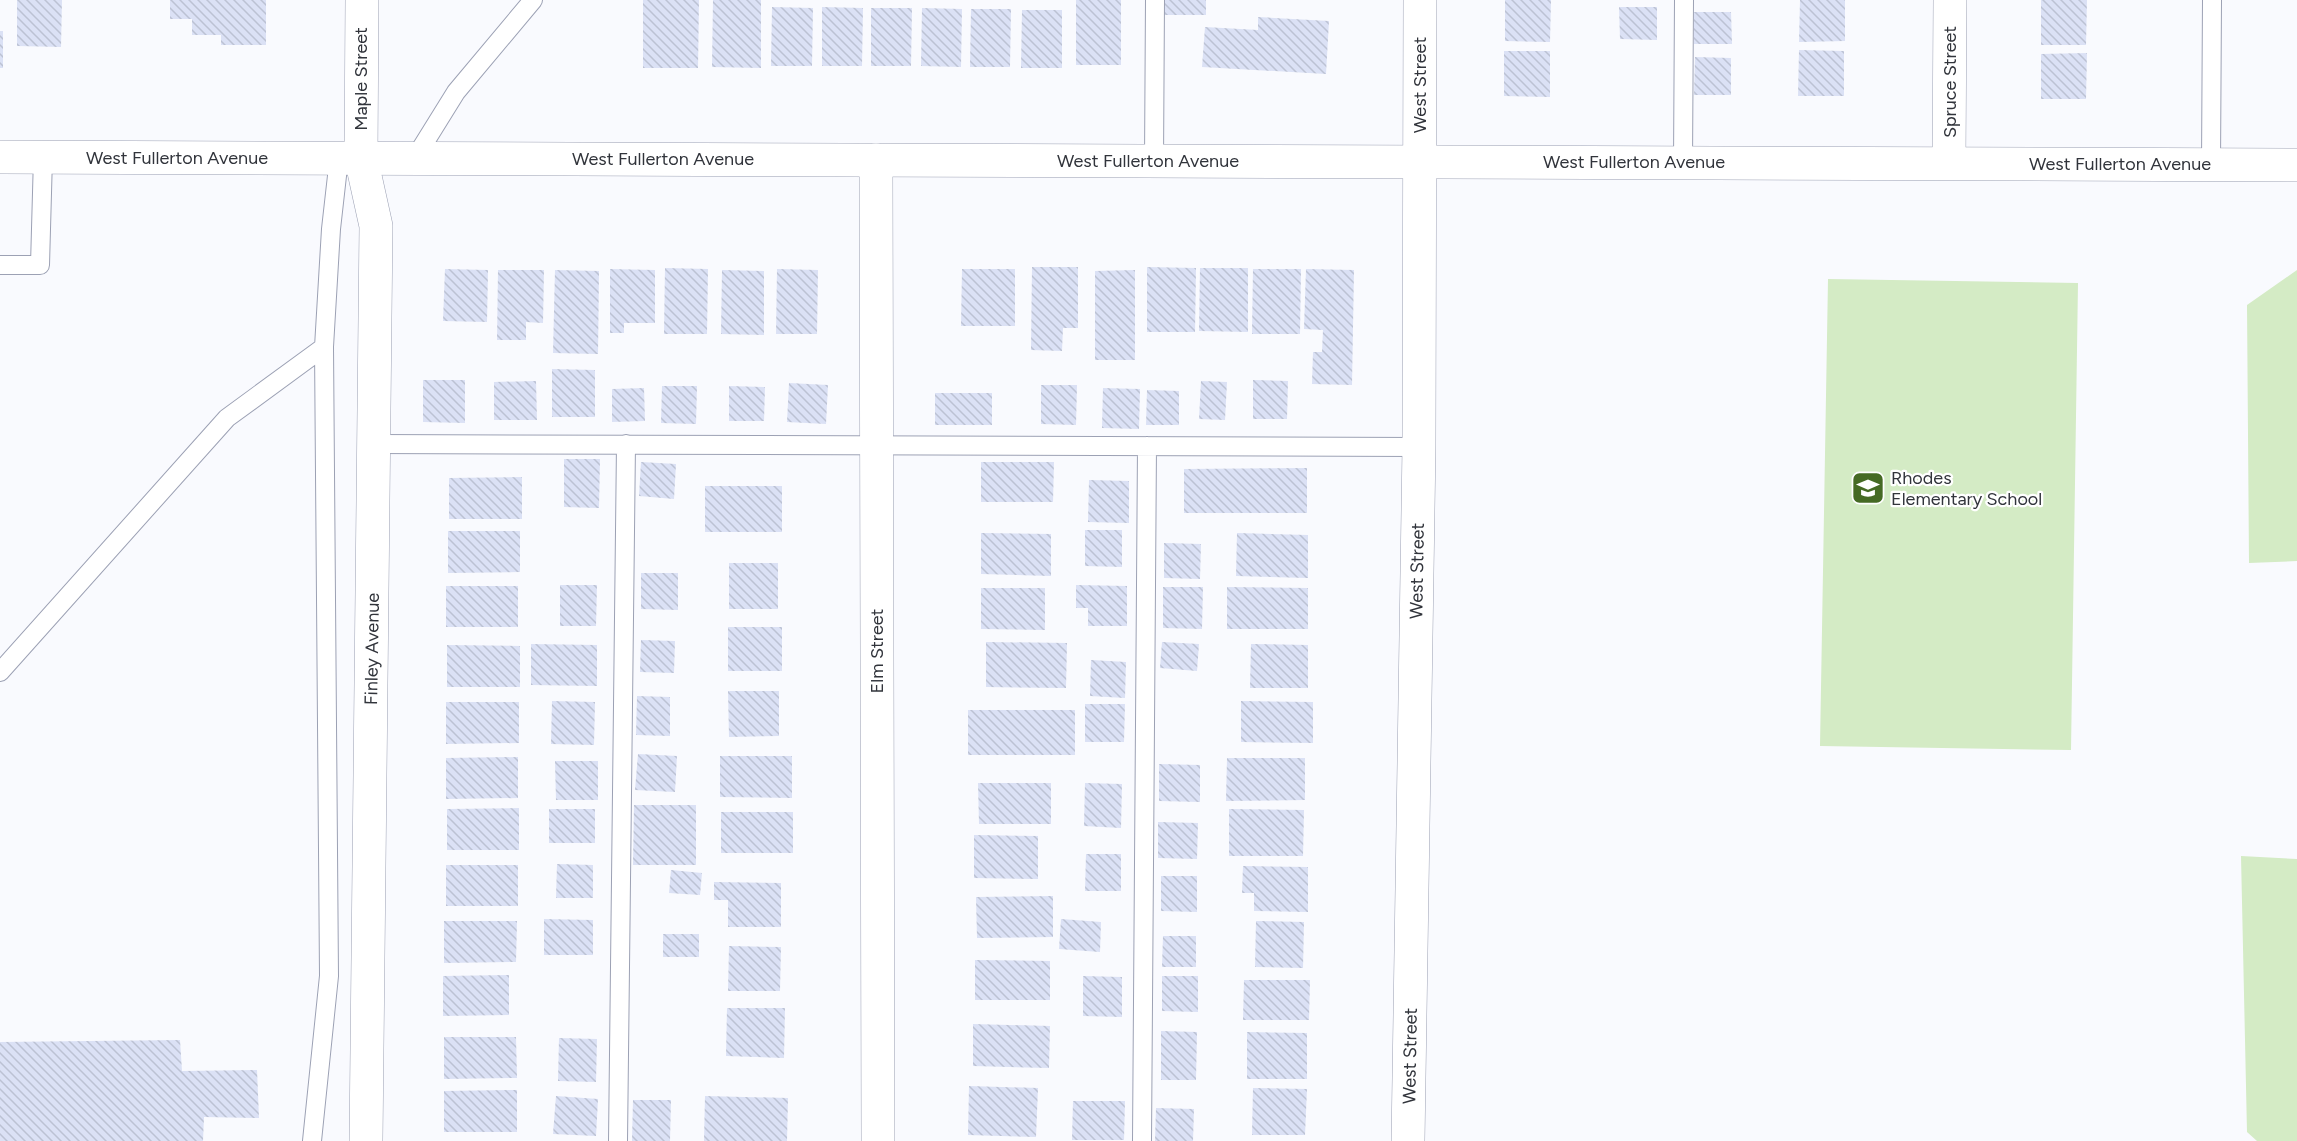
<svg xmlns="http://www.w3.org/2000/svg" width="2297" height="1141" font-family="Figtree,sans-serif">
<defs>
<pattern id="building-back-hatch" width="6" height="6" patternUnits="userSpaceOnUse" patternTransform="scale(1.5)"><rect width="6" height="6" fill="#dbe1f5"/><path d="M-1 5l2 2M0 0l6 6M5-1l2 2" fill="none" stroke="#bcc2d3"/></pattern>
</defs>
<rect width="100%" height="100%" fill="#f9fafe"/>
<path fill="#d4ebc5" d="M2297 270V561L2249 563 2247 305Z
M1828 279 2078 283 2071 750 1820 746Z
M2241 856 2297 859V1141H2257L2247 1132Z"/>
<path fill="url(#building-back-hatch)" d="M17 0H62L61 47 17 46Z
M170 0H266V45H221V35H192V19H170Z
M643 0H699L698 68H643Z
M713 0H761V68L712 67Z
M1076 0H1121V65H1076Z
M1165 0H1206V15H1164Z
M1505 0H1551L1550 42 1505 41Z
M1800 0H1845V41L1799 42Z
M2041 0H2087L2086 45H2041Z
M772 7 813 8 812 66H771Z
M822 7 863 8 862 66H822Z
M1619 7H1657V40L1620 39Z
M871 8H912L911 66H871Z
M922 8 962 9 961 67 921 66Z
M971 9H1011L1010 67H970Z
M1022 10H1062V68H1021Z
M1694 12H1731L1732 44H1694Z
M1258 17 1329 21 1326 74 1202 67 1205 27 1258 30Z
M0 31H3V68H0Z
M1799 50 1844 51V96H1798Z
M1504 51H1550V97L1504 96Z
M2087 53 2086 99H2041V54Z
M1695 57 1731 58V95H1694Z
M1032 267H1078V328H1063L1062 351 1031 350Z
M1147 267 1196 268 1195 332H1147Z
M665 268 708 269 707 334H664Z
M1200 268H1248V332L1199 331Z
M445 269 488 270 487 322 443 321Z
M610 269 655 270V323H624V333H610Z
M777 269 818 270 817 334H776Z
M962 269H1015V326H961Z
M1253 269H1301L1300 334H1252Z
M1306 269 1354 270 1352 385 1312 384 1313 352H1322L1323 330 1304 329Z
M498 270H544L543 323 526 322V340H497Z
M555 270 599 271 598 354 553 353Z
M722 270 764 271V335L721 334Z
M1135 270V360H1095V271Z
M552 369 595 370V417H552Z
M423 380H465V423L423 422Z
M1253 380 1288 381 1287 419H1253Z
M536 381 537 420H494V382Z
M1201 381 1227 382 1225 420 1199 419Z
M789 383 828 385 826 424 787 422Z
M1041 385H1077L1076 425 1041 424Z
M662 386H697L696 424 661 423Z
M729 386 765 387 764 421H729Z
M644 388 645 421 612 422V389Z
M1103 388 1140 389 1139 429 1102 428Z
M1147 390 1179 391V425H1146Z
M935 393H992V425H935Z
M564 459H600L599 508 564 507Z
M641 462 676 464 674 499 639 496Z
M981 462H1054L1053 502H981Z
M1307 468V513H1184V469Z
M522 477V519H449V478Z
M1089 480 1129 481V523L1088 522Z
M705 486H782V532H705Z
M1085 530H1122V567L1085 566Z
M448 531H520V572L448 573Z
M981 533 1051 534V576L981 574Z
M1237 533 1308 535V578L1236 576Z
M1164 543 1201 544 1200 579 1164 578Z
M729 563H778V609H729Z
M641 573H678V610L641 609Z
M560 585H597L596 626H560Z
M1076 585 1127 586V626H1088V608H1076Z
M446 586H518V627H446Z
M1163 587H1203L1202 629 1163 628Z
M1227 587 1308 588V629H1227Z
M981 588H1045V630L981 629Z
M728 627H782V671H728Z
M641 640 675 641 674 673 640 672Z
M986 642 1067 643 1066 688 986 687Z
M1162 642 1199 644 1197 671 1160 668Z
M531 644 597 645V686L531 685Z
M1251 644 1308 645V688H1250Z
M447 645 520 646V687H447Z
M1091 660 1126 662 1125 698 1090 696Z
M728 691H779V736L729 737Z
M637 696 670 697V736L636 735Z
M552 701 595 702 594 745 551 744Z
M1241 701 1313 702V743L1241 742Z
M446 702H519V743L446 744Z
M1085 704H1125L1124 742H1085Z
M968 710H1075V755H968Z
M638 754 677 756 675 792 635 790Z
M720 756H792V798L720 797Z
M518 757V798L446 799V758Z
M1227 758H1305V800L1226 801Z
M555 761H598V800H556Z
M1159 764 1200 765V802L1159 801Z
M978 783H1051V824H979Z
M1085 783 1122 784 1121 828 1084 826Z
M634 805H696V865H633Z
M519 808V850H447V809Z
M549 809H595V843H549Z
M1229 809 1304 810 1303 856H1229Z
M721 812H793V853H721Z
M1158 822 1198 823 1197 859 1158 858Z
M974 835 1038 836V879L974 878Z
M1086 854H1121V891H1085Z
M557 864 593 865V898H556Z
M446 865H518V906H446Z
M1243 866 1308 867V912L1254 911V893H1242Z
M671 870 702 873 700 895 669 893Z
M1161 876H1197V912L1161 911Z
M714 882 781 883V927H728V900H714Z
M1053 896V937L977 938 976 897Z
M544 919 593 920V955H544Z
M1061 919 1101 922 1100 952 1059 949Z
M444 921H517L516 962 444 963Z
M1256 921 1304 922 1303 968 1255 967Z
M663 934H699V957H663Z
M1163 936H1196V967H1162Z
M729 946 781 947 780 991H728Z
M975 960 1050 961V1000H975Z
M509 975V1015L443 1016V976Z
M1083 976 1122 977V1017L1083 1016Z
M1162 976H1198V1012L1162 1011Z
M1244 980H1310L1309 1020H1243Z
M727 1008H785L784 1058 726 1056Z
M973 1024 1050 1026 1049 1068 973 1066Z
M1161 1031 1197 1032 1196 1080H1161Z
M1247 1032 1307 1033V1079H1247Z
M444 1037H516L517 1078 444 1079Z
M559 1038 597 1039 596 1082 558 1081Z
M180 1040 182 1071 257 1070 259 1118 204 1117 203 1141H0V1042Z
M969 1086 1038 1088 1036 1137 968 1135Z
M1253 1088 1307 1089 1305 1135H1252Z
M517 1090V1132H444V1091Z
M556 1096 598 1099 596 1136 553 1134Z
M705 1096 788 1098 787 1141H704Z
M633 1100H671L670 1141H632Z
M1073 1101H1125L1124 1140H1072Z
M1156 1108 1194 1109 1193 1141H1155Z"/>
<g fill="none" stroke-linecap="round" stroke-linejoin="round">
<g stroke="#9ca1b4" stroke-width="20">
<path id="lane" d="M415 158 456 92 533 0
M1154 161 1155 0
M1683 163 1684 0
M2211 164 2212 0
M0 265H40L43 157
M374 444 1419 447
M0 672 227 418 324 347 331 229 339 158
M312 1141 329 976 324 347
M618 1141 626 444
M1142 1141 1147 446"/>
</g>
<g stroke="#9ca1b4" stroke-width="34">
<path id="street" d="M362 0 361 158 376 226 366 1141
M876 160 878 1141
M1949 163 1950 0
M1408 1141 1419 447 1420 0"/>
</g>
<g stroke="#9ca1b4" stroke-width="34">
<path id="secondary" d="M0 157 2297 165"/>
</g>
<use href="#lane" stroke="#fff" stroke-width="18"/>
<use href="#street" stroke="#fff" stroke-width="33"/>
<use href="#secondary" stroke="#fff" stroke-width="33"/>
</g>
<defs>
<g id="school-square" transform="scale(1.725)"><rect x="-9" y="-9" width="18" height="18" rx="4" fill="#456a24" stroke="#fff"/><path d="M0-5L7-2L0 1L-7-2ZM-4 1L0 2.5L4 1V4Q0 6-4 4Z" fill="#fff"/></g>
</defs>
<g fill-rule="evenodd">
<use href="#school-square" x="1868" y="488"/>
</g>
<g text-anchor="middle" stroke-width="4.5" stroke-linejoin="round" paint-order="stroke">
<g font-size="18" fill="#31343b" stroke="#fff">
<text transform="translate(361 79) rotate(-90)" y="6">Maple Street</text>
<text transform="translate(1950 82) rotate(-90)" y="6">Spruce Street</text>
<text transform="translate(1420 85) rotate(-90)" y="6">West Street</text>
<text x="177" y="164">West Fullerton Avenue</text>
<text x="663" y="165">West Fullerton Avenue</text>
<text x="1148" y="167">West Fullerton Avenue</text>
<text x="1634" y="168">West Fullerton Avenue</text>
<text x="2120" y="170">West Fullerton Avenue</text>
<text transform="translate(1417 571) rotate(-89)" y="6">West Street</text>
<text transform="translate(372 649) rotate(-89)" y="6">Finley Avenue</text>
<text transform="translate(877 651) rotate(-90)" y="6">Elm Street</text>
<text transform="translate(1410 1056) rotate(-89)" y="6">West Street</text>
</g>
<g font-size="18" fill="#31343b" stroke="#fff" text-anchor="start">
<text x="1891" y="484">Rhodes<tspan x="1891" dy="21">Elementary School</tspan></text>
</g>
</g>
</svg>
